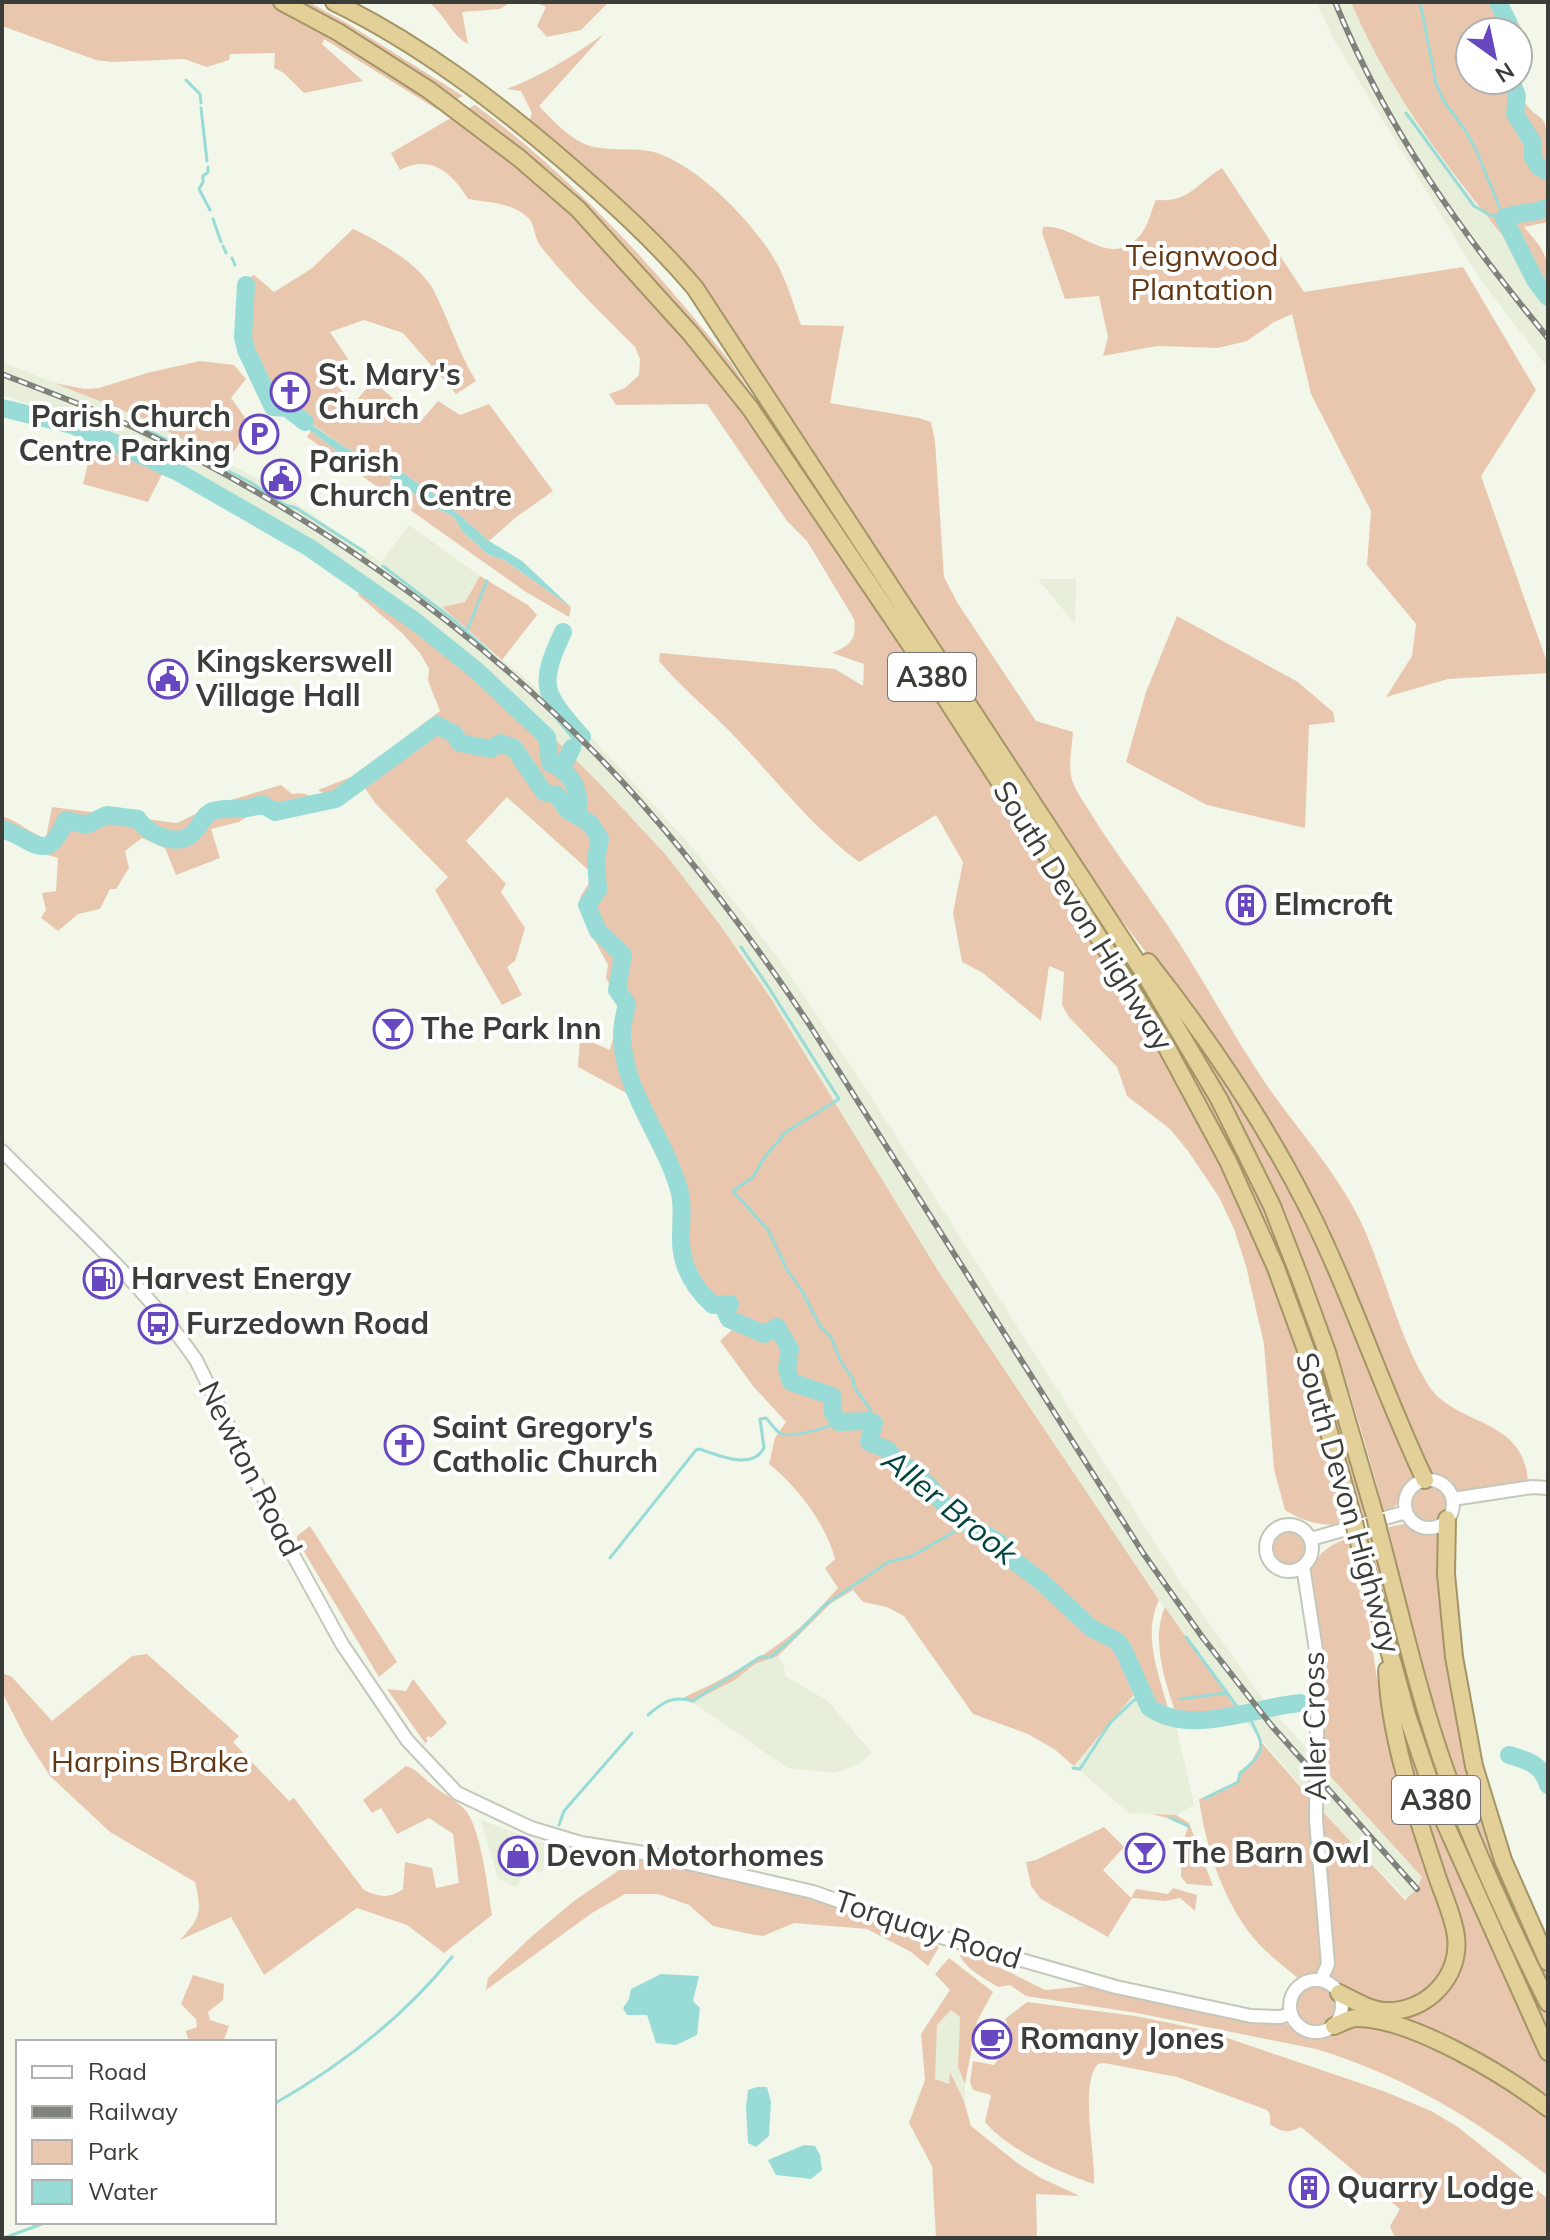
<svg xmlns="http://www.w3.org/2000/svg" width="1550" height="2240" font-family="Mulish,sans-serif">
<rect width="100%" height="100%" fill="#f2f7ea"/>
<path fill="#e7eeda" d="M1316 2H1351L1395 89 1453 176 1548 290V368L1480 279 1334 40Z
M2 362 147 420 269 485 381 562 409 525 480 576 465 602 443 608 585 730 692 847 784 966 862 1083 1180 1582 1266 1703 1433 1889 1548 2004V2043L1340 1831 1244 1720 1159 1600 937 1269 770 997 720 925 666 855 600 784 526 710 368 583 286 529 166 466 29 404 2 395Z
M1038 579H1076L1075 624Z
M778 1656 784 1666 785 1676 828 1701 872 1753 859 1764 835 1773 788 1768 692 1702 735 1680 755 1664Z
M1140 1687 1149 1707 1173 1717 1176 1725 1194 1805 1176 1815 1129 1813 1074 1766Z
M481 1820 554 1847 541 1873 527 1867 517 1887 498 1879Z
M951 2010 960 2016 958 2067 965 2084 964 2101 951 2074 949 2084 935 2079 937 2025Z"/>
<path fill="#e9c7af" d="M2 2H272L315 24 444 106 438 110 324 39 322 44 363 81 304 93 284 73 274 68 275 53 230 54 229 60 207 67 184 59 112 62 96 60 2 26Z
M294 2H309L345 22 463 96 455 100Z
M428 2H511L500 9 462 12 468 44C450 34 445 14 428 2Z
M534 2H609L581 30 547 37 537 26 546 7Z
M1351 2H1507L1521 28 1518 33 1470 32V80H1518V48L1527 63C1519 79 1517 95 1530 109 1534 114 1542 117 1544 122 1550 136 1548 202 1548 222L1524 227C1547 254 1548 255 1548 290 1473 200 1397 111 1351 2Z
M604 34 539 106C553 121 568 137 587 145 607 152 633 147 654 152 698 165 754 223 776 262 787 281 793 304 801 325L844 326 830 403 919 418 931 422 935 441 944 577 957 602 1036 721 1073 732C1072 747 1068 766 1072 780 1076 792 1084 802 1090 812 1110 845 1133 875 1155 907 1195 963 1226 1024 1264 1081 1296 1128 1335 1169 1360 1220 1385 1273 1397 1333 1427 1383 1454 1428 1525 1415 1528 1483L1459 1494 1442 1478 1427 1475 1349 1284 1197 1020 1098 889 693 298 648 246 528 124 532 113 521 91 507 89C543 75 573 56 604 34Z
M475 105C574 178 655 268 731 363L1042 829 1106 928 1220 1112 1300 1278 1372 1517 1360 1520 1318 1362 1177 1051 669 299 466 110Z
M456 115 557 201 596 238 666 312 743 410 941 702 1146 1024 1209 1137 1271 1270 1299 1353 1348 1523C1325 1528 1304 1522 1285 1510L1274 1469 1264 1344 1246 1266 1234 1229 1219 1197 1188 1151 1170 1129 1127 1096 1117 1067 1069 1017 1062 1005 1064 972 1049 966 1041 1021 983 973 962 962 953 913 963 862 936 815 859 862C813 828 777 781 737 739 712 712 682 689 659 661L660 653 835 669 863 686 864 664 832 653C850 645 857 640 854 619L807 541 787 521 707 404 616 405 609 394 625 388 639 375 640 359 635 347C603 315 570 283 542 248 532 235 536 223 526 216 512 203 486 202 468 199 452 173 431 154 400 170L391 153Z
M1222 168 1304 292 1463 267 1536 390 1481 476 1548 665V673L1448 679 1386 697 1412 656 1416 624 1367 565 1371 511 1311 394 1292 314 1274 322 1247 341 1218 348 1157 346 1103 356 1108 337 1099 296 1065 299 1042 233 1043 227C1077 223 1110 273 1141 234 1148 226 1151 211 1156 200 1189 203 1196 184 1222 168Z
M353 229C379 241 419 264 433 289 449 320 458 352 476 381L456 394 403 333 364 320 330 332 348 359 332 381 354 403 373 381 420 422 438 401 460 415 489 404 553 491 515 518 489 541 442 500 396 468 346 448 293 411 273 407 246 350 243 337 249 278 254 275 274 292 311 269Z
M200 361 234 365 246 379 231 398 251 426 226 463 147 420 54 383 85 389 99 388 147 373Z
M311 431 345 457 368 462 433 507 453 516 463 532 489 555 504 560 571 607 569 617 526 592 307 437Z
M95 433 166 466 148 502 83 484Z
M480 576 528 605 537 615 502 660 442 607 465 602Z
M368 583 526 710 600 784 666 855 720 925 770 997 937 1269 1159 1600C1141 1638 1161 1678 1170 1716L1149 1707 1140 1687 1074 1766 1054 1749 1028 1734 973 1714 904 1616 887 1607 863 1602 853 1590 831 1603 778 1656 755 1664 735 1680 692 1702 683 1698C723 1679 764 1658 798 1629 812 1617 825 1602 838 1588L825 1568 835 1559C826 1524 797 1486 769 1464L775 1438 786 1422 753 1386 720 1341 733 1329 718 1305 688 1282 684 1247V1205L675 1170 641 1101 578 1067 580 1037 610 1050 621 1007 606 978 608 965 588 928 580 897 594 875 507 797 466 841 506 884 501 892 525 928 515 961 507 967 522 995 502 1005 435 890 448 877 375 803 365 788 334 805 325 794 318 790 356 775 440 711 428 681 429 669 420 653 402 633 358 595Z
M1177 616 1298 682 1333 712 1335 722 1309 725 1305 828 1207 805 1126 762 1146 692Z
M281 785 292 794C306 791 313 796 321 807L272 820 260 808 239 822 211 829 220 858 176 875 165 848 142 838 125 851 129 868 116 889H110L100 909 78 914 58 931 41 918 46 910 42 893 56 891 58 858 34 851 2 832V816C19 821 30 834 46 838L52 807 177 823 214 805Z
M1169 1003 1243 1103 1309 1224 1417 1477C1403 1488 1401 1508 1384 1513 1337 1331 1272 1161 1169 1003Z
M1410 1503a19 19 0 1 1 38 0a19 19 0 1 1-38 0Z
M1404 1524C1420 1526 1429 1535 1444 1525L1468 1767 1548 1977V1993L1453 1772 1429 1693 1388 1527Z
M310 1526 397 1662 379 1677 297 1540V1536Z
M1269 1549a20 20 0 1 1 40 0a20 20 0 1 1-40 0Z
M1374 1531 1413 1679 1528 1976 1548 2014V2040L1444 1812 1405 1686 1365 1533Z
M1351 1537 1359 1561 1382 1711 1451 1938 1450 1966 1433 1990 1408 2002 1385 2006 1341 1989 1328 1977 1323 1812 1405 1900 1417 1889 1422 1877 1322 1767 1323 1663 1311 1570C1318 1551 1334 1543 1351 1537Z
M1165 1607 1239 1713 1210 1720 1177 1717C1166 1684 1150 1641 1165 1607Z
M147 1654 239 1736 233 1742 289 1801 294 1798 364 1890C379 1897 389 1899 403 1889L405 1862 432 1868 436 1888 459 1883 453 1834 429 1818 397 1834 381 1808 372 1813 363 1800 406 1766C418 1770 421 1776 431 1784 441 1793 457 1800 466 1811 481 1830 488 1890 492 1915L444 1953 407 1925 357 1908 264 1975 231 1917 180 1940C201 1917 202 1912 195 1882L110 1832 50 1776 25 1737 2 1692V1673L12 1677 52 1721 132 1656Z
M413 1679 447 1723 431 1738 429 1736 426 1738 428 1741 425 1743 387 1689 406 1691Z
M1402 1714 1476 1908 1548 2061V2103L1424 2032 1342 2020 1346 1999 1411 2010 1458 1969 1398 1728Z
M1262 1743 1311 1799 1324 1963 1318 1976 1300 1980C1286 1968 1271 1957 1258 1943 1224 1905 1206 1849 1199 1799L1216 1794 1237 1782 1239 1775 1248 1767Z
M1152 1814 1176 1815 1189 1823 1213 1886 1187 1884 1181 1877 1182 1845 1188 1827 1175 1820Z
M1104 1827 1124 1847 1103 1870 1131 1898 1136 1889 1168 1894 1173 1888 1197 1895 1195 1911 1180 1898 1165 1901 1132 1898 1108 1937 1041 1899 1031 1886 1026 1862 1036 1860Z
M644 1853 787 1886 920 1935 939 1947 928 1966 911 1952 867 1929 794 1923 763 1936 750 1934 713 1926 689 1905 658 1894H625L592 1913 486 1990 488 1978 531 1937 574 1901Z
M967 1951 1045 1990 1097 1985 1252 2020 1293 2025 1308 2034 1327 2033 1355 2020 1430 2041 1548 2113V2176C1478 2120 1402 2075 1316 2049L1137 2013 1026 1996 1010 1985 998 1987C985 1979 967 1970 960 1956L961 1953Z
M949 1958 993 1992 977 2021 965 2084 958 2067 960 2017 951 2010 937 2025 935 2079 949 2084 950 2072 964 2101 971 2126 1020 2165 1041 2178 1080 2196 1036 2194 1037 2238H936L932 2166 909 2123 925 2080 921 2034 950 1990 935 1974Z
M193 1975 224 1984 223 2000 208 2012 210 2020 229 2026 223 2042H189L186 2031 197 2027 196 2019 181 2004Z
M1293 2007a23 23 0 1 1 46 0a23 23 0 1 1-46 0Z
M1027 2002 1135 2016 1204 2030 1386 2092 1431 2111 1458 2127 1548 2199V2238H1395L1390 2226 1400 2209 1301 2127C1289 2133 1282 2133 1270 2124V2114L1267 2110 1177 2077 1104 2063 1098 2064C1079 2084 1096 2155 1094 2184 1058 2172 1010 2151 985 2122L991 2095 973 2090 970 2082 973 2061 994 2065C1005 2051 1015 2036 1005 2019Z"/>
<path fill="#99dcd7" d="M287 408 346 448 396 468 442 500 489 541 522 561 571 607 504 560 489 555 463 532 453 516 433 507 368 462 345 457 304 426Z
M661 1974 699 1976 693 2001 700 2008 697 2035 676 2045 656 2043 647 2015H627L623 2008 629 1999 631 1989Z
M757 2087H767L771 2102 769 2136 756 2147 748 2143 746 2108 748 2090Z
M804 2145 815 2146 820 2155 822 2170 811 2179 776 2175 768 2160Z"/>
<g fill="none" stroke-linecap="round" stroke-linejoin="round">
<path stroke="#99dcd7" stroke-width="3" d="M1420 2 1436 83 1443 100 1465 130 1476 150 1504 218
M186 80 200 94 201 103
M201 108 207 161
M1406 113 1474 206 1490 215 1504 218
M208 167V172L203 176V182L199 189 210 210
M213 219 221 242
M223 246 226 253
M232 258 235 265
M136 424 250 482 285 505 296 508 365 552
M383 566 455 621 487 650V654
M466 633 487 581
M474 669 479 663
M741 947 769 988 839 1099 786 1132 764 1158 753 1177 733 1191 768 1230 787 1270 802 1291 820 1326 831 1337 840 1360 853 1379 854 1387 870 1409 874 1423
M610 1558 696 1450 699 1449C718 1455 752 1471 764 1448L760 1419 766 1418C770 1422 776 1431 780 1433 792 1439 828 1427 839 1422
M1186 1637 1241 1712
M1180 1699 1226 1693
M648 1715C663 1702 673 1695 693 1701L760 1657H771L795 1636 825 1605 888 1562 912 1556 966 1525
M1073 1768 1080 1769 1110 1723 1133 1701 1144 1695
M1205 1798 1238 1782 1240 1773C1272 1748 1261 1743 1247 1712
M1170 1818 1188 1826
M559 1825 564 1811 632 1733
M274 2104C342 2065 403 2018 452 1957
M4 2238 47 2222"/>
<path stroke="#99dcd7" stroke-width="18" d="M1498 2 1509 24V32
M1513 80 1512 83 1517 96 1515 114 1533 143V158L1539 167 1548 172
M1548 207C1534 215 1519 211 1504 218L1535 280 1548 297
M246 285 243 337 246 350 273 407 287 408 305 422
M2 408 72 425 115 443 178 472 310 548 416 622 477 671 547 737 550 763C573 772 582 793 577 816
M563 632C537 688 544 693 582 737
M562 768 572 748
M2 829C37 841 46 865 66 820L86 825 107 815 138 819C147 833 176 848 192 834 200 828 202 815 213 811 228 806 244 812 262 804L275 812 336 799 437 725 454 734 460 743 491 749 500 743 514 748 544 792 557 795 567 810 590 823 600 839 596 858 598 890 587 905 598 931 623 955 617 990 627 1004C625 1013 622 1024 622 1034 622 1091 666 1139 680 1193 683 1207 681 1221 681 1236 680 1264 692 1286 713 1305L730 1304 726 1313 729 1319 764 1334 777 1327 790 1349 787 1369 791 1382 832 1396 833 1413 839 1422 869 1421 874 1423 869 1442 888 1450 894 1459 910 1469 929 1486 953 1515 998 1542 1013 1560 1042 1582 1091 1628 1117 1641 1123 1649 1149 1707C1189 1737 1255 1707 1300 1703
M1509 1755C1527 1760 1543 1765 1548 1785"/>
<g stroke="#c3c8bb" stroke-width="16">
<path id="tertiary" d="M2 1151C68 1218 142 1282 196 1360L281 1533 342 1644 407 1740 457 1793 531 1828 581 1843 644 1853 813 1892 941 1937 1116 1987 1251 2016 1280 2017 1291 2014
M1405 1504a24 24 0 1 1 48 0a24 24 0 1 1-48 0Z
M1453 1499 1532 1487 1548 1488
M1266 1548a23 23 0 1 1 46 0a23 23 0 1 1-46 0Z
M1311 1539 1406 1512
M1303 1566 1318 1663 1317 1734
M1316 1820 1328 1964 1321 1980
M1290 2006a26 26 0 1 1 52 0a26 26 0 1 1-52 0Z"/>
</g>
<g stroke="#a49566" stroke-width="20">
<path id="trunk" d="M282 2 338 32 429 90 519 158 578 209 691 334 750 408 924 665 1065 883 1166 1046 1228 1161 1276 1268 1306 1350 1354 1522
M334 2C420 44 496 102 569 165 614 204 657 243 695 288L1146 976 1219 1099 1272 1206 1300 1278 1327 1352 1375 1516
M1148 962C1208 1038 1263 1120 1307 1206 1352 1295 1382 1390 1425 1480
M1447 1519 1446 1574 1454 1657 1474 1766 1503 1860 1548 1962
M1378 1529C1400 1611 1418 1695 1447 1775 1476 1853 1511 1929 1548 2003
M1357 1535 1407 1715 1440 1812 1548 2052
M1339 1993C1353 2000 1369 2010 1385 2011 1426 2013 1461 1977 1456 1937 1454 1916 1440 1888 1434 1867 1413 1804 1390 1737 1387 1670
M1334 2026C1342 2023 1350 2017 1358 2018 1413 2019 1505 2075 1548 2108"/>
</g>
<use href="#tertiary" stroke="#fff" stroke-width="12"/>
<use href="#trunk" stroke="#e3d098" stroke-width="16"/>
<g stroke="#7f837b" stroke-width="6">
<path id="rail" d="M1335 2C1387 130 1460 231 1548 338
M2 374C47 392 93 408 137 429 305 509 464 620 595 753 676 836 745 928 809 1024L1143 1553 1203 1638 1271 1725 1417 1889"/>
</g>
<use href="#rail" stroke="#fff" stroke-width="3" stroke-dasharray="9" stroke-linecap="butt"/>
<g stroke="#c3c8bb" stroke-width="16" stroke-linecap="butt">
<path id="tertiary-bridge" d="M1316 1820 1317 1734"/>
</g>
<g stroke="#a49566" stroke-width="20" stroke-linecap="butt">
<path id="trunk-bridge" d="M1375 1516 1378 1529
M1354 1522 1357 1535"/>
</g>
<use href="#tertiary-bridge" stroke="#fff" stroke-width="12"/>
<use href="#trunk-bridge" stroke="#e3d098" stroke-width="16"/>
</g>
<defs>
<g id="church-ring" transform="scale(2)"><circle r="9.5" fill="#fff" stroke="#6848c1" stroke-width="1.5"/><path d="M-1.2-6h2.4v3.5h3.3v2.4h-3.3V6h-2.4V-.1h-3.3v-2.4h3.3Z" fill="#6848c1"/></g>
<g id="parking-ring" transform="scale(2)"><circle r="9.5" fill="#fff" stroke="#6848c1" stroke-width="1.5"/><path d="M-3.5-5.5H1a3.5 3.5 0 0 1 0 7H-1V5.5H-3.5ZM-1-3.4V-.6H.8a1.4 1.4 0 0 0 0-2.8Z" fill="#6848c1"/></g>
<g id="civic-ring" transform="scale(2)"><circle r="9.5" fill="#fff" stroke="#6848c1" stroke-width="1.5"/><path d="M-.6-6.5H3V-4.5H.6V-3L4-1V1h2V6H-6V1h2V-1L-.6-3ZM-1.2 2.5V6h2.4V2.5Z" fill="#6848c1"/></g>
<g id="building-ring" transform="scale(2)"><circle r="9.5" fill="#fff" stroke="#6848c1" stroke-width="1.5"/><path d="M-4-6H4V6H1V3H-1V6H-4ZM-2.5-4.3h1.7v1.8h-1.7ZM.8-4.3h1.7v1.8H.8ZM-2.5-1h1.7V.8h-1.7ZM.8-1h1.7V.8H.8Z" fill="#6848c1"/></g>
<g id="bar-ring" transform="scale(2)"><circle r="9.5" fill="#fff" stroke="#6848c1" stroke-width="1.5"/><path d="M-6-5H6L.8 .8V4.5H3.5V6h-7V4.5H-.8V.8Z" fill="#6848c1"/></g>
<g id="fuel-ring" transform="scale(2)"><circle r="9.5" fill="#fff" stroke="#6848c1" stroke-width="1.5"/><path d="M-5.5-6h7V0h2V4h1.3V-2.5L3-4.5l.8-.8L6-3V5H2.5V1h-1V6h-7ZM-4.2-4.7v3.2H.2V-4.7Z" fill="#6848c1"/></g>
<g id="bus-ring" transform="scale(2)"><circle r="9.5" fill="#fff" stroke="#6848c1" stroke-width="1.5"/><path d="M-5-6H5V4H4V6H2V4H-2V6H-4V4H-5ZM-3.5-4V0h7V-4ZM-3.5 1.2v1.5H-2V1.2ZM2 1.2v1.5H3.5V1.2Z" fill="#6848c1"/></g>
<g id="shop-ring" transform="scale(2)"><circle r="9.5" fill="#fff" stroke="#6848c1" stroke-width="1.5"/><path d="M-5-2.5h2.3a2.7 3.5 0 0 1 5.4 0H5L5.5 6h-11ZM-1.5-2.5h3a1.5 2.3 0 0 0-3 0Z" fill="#6848c1"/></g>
<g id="cafe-ring" transform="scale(2)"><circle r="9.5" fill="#fff" stroke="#6848c1" stroke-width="1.5"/><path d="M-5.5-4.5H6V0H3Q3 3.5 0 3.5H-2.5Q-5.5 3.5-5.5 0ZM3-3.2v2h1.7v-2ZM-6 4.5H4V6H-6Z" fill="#6848c1"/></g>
</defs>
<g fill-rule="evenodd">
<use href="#church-ring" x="290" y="392"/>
<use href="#parking-ring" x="259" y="434"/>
<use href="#civic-ring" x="281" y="479"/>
<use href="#civic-ring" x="168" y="679"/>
<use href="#building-ring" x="1246" y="905"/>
<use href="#bar-ring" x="393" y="1029"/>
<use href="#fuel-ring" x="103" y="1279"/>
<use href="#bus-ring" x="158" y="1324"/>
<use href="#church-ring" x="404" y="1445"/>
<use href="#bar-ring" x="1145" y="1853"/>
<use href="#shop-ring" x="518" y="1856"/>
<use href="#cafe-ring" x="992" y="2039"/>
<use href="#building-ring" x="1309" y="2188"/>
</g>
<g text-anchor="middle" stroke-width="8" stroke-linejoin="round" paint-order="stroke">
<g fill="#fff" stroke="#767774" stroke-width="2">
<rect x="888" y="653" width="88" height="48" rx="6"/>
<rect x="1392" y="1776" width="88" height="48" rx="6"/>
</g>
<g font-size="28" font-weight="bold" fill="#3b3d38">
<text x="932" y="687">A380</text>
<text x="1436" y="1810">A380</text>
</g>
<g font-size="30" fill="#633814" stroke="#fff">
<text x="1202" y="266">Teignwood<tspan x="1202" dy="34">Plantation</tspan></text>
<text x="150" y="1772">Harpins Brake</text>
</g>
<g font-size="30" font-weight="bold" fill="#3b3d38" stroke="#fff" text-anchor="start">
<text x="318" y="385">St. Mary's<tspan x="318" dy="34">Church</tspan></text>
<text x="231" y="427" text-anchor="end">Parish Church<tspan x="231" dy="34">Centre Parking</tspan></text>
<text x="309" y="472">Parish<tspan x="309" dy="34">Church Centre</tspan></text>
<text x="196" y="672">Kingskerswell<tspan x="196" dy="34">Village Hall</tspan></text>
<text x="1274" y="915">Elmcroft</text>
<text x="421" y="1039">The Park Inn</text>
<text x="131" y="1289">Harvest Energy</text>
<text x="186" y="1334">Furzedown Road</text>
<text x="432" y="1438">Saint Gregory's<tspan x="432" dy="34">Catholic Church</tspan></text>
<text x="1173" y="1863">The Barn Owl</text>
<text x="546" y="1866">Devon Motorhomes</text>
<text x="1020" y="2049">Romany Jones</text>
<text x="1337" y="2198">Quarry Lodge</text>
</g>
<g font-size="30" fill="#3b3d38" stroke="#fff">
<text transform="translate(1083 916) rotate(58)" y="10">South Devon Highway</text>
<text transform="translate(250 1469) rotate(63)" y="10">Newton Road</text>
<text transform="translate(1348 1503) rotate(74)" y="10">South Devon Highway</text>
<text transform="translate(1315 1726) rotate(-91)" y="10">Aller Cross</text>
<text transform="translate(928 1930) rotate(18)" y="10">Torquay Road</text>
</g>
<g font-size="32" font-style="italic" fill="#034441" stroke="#fff">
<text transform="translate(950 1507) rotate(39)" y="11">Aller Brook</text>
</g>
</g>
<rect width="1550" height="2240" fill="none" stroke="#3b3d38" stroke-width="8"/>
<rect x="16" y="2040" width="260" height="184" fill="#ffffff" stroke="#b1b1af" stroke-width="2"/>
<rect x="32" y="2066" width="40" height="12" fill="#ffffff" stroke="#b1b1af" stroke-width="2"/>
<text x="88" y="2080" font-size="24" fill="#3b3d38">Road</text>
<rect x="32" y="2106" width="40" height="12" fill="#7f837b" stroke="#b1b1af" stroke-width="2"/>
<text x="88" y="2120" font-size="24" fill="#3b3d38">Railway</text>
<rect x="32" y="2140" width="40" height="24" fill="#e9c7af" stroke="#b1b1af" stroke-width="2"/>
<text x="88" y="2160" font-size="24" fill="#3b3d38">Park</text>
<rect x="32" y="2180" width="40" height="24" fill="#99dcd7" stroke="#b1b1af" stroke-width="2"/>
<text x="88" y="2200" font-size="24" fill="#3b3d38">Water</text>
<g transform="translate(1494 56) rotate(147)"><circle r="38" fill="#ffffff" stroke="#b1b1af" stroke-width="2"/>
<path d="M0-6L14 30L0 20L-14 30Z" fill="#6848c1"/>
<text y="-12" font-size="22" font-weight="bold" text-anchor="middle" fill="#3b3d38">N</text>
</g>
</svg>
